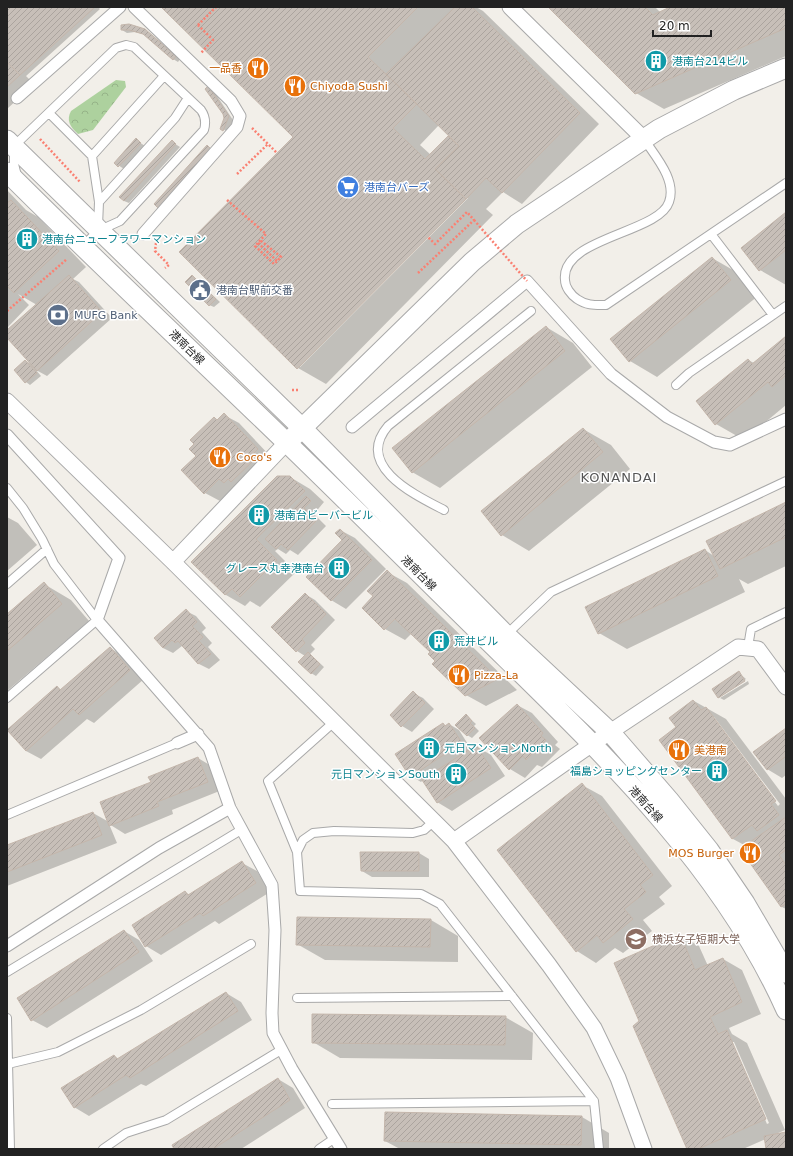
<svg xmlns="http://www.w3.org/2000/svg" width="793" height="1156" font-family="'DejaVu Sans','Noto Sans JP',sans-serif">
<defs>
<pattern id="forest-crowns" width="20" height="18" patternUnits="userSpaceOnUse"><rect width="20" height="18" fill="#add19e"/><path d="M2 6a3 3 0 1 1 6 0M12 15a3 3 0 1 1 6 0" fill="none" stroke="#95b388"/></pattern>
<pattern id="building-hatch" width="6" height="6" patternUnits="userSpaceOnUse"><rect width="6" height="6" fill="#c7bfb8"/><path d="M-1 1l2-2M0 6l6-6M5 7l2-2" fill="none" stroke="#aba49e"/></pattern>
</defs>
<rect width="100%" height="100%" fill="#f2efe9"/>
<path fill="url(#forest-crowns)" d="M116 80 125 81 126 87 93 130 78 134C70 127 66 120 71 111Z"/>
<path fill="#0003" fill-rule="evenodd" d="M7 7H98L100 9 26 76 34 84 7 109Z
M163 7H476L483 11 599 124 522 204 503 192 486 209 493 215 326 384 298 368 180 252 294 137ZM439 125 450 136 431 155 420 145ZM465 198H468L300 367 299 366Z
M549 7H655L660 12 673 7H786V56L664 109 636 93Z
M122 30H145L180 59 178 62 173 59 146 35 135 32 127 33Z
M208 88 213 90 233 120 228 132 221 128 225 118Z
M136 140 145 146 124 169 115 163Z
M172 142 180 147 129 203 124 201Z
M7 190 26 210 38 217 86 267 73 279 79 282 112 318 47 376 36 370 41 376 30 385 26 382V361L31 364 7 336V332L37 305 18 294 29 305 7 328Z
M786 213V285L760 270Z
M712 258 740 274 758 296 657 377 630 361Z
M192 276 220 302 214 307 209 305Z
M546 327 573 343 592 367 440 488 412 472Z
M786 337V405L744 440 716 424 748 360 754 363Z
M224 415 239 423 272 458 234 488 220 501 205 493 198 456 215 418 218 420Z
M583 429 611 445 630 469 529 551 502 535Z
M290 477 310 489 324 502 314 514 326 526 298 555 290 550 286 554 278 549 275 551 296 572 260 607 250 601 245 606 226 595 193 562Z
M786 503V566L748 584 739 579 745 592 627 649 599 633 705 550 714 556Z
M7 517 18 523 37 545 7 571Z
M340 530 355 538 386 569 346 609 331 600 344 540Z
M387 572 407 583 517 690 486 706 466 695 436 661 431 652 412 633 405 640 385 629 363 608 375 596Z
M44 584 71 600 89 621 7 691V615Z
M305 594 315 600 335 620 311 645 315 649 310 654 324 667 316 676 311 673 305 656 297 651Z
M186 611 196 616 206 628 202 632 212 643 208 647 220 660 209 669 199 664 182 646 173 653 163 648Z
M110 648 125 657 144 679 94 723 87 719 41 759 26 751 57 687 62 690Z
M739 673 746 679 719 698 713 689Z
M748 681 749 684 724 700 720 698Z
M413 693 423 698 434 709 412 732 402 726 391 715Z
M694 701 726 719 786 799V909L782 907 742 849 746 846 733 839 660 740 678 727ZM712 717H714L780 804 778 806Z
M517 705 532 713 558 742 555 745 560 749 542 767 537 765 525 778 510 769Z
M466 715 476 724 474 726 479 731 472 738 467 735Z
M443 724 447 726 449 724 459 730 471 749 476 746 491 755 505 776 452 811 437 802 423 780 421 782 411 776Z
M786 729V775L782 778 767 769Z
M198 758 213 767 222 790 172 810 173 814 125 834 109 824 117 843 7 886V846L93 813 109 822 152 783Z
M582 785 602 796 672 886 659 897 665 904 643 920 652 931 623 953 615 948 596 963 577 951Z
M419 853 429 859V877H372L362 871Z
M242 863 257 871 270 892 219 924 215 921 161 955 146 946 185 892 190 895Z
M431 920 458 936V962L325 960 297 944Z
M124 931 139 940 153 961 47 1028 32 1020Z
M680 935 699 946 708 966 723 959 742 970 761 1014 729 1028 732 1034 747 1043 785 1130 776 1134 786 1133V1149H767L766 1139 743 1149H688L640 1021ZM731 1042H734L769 1123 767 1124Z
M226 993 241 1002 252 1020 146 1086 141 1084 89 1116 74 1107 114 1056 119 1059Z
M505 1017 533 1033 532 1060 340 1058 313 1042Z
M278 1079 293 1088 305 1108 241 1149H175Z
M582 1117 609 1133V1149H400L385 1141Z"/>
<path fill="url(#building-hatch)" stroke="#c4b6ab" d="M7 7H95L20 75 7 62Z
M161 7H418L368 57 417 104 393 128 425 159 448 136 459 146 435 169 466 199 297 369 179 252 293 137Z
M455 7H472L580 113 502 193 486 178 466 199 435 169 459 146 386 74Z
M548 7H645L653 15 670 7H786V28L635 94Z
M129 24 145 29 176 56 173 60 143 34 129 30H121V25Z
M7 62 20 75 7 87Z
M208 86 229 116 223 131 220 129 224 118 223 114 205 89Z
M136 138 141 143 118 167 114 163Z
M172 140 176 144 124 201 119 197Z
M207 145 212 150 158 208 154 204Z
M11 200 59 251 14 293 7 286V203Z
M786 212V250L759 271 741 248Z
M712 257 731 280 629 362 610 339Z
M69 275 102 312 37 371 7 338V330Z
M192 275 216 299 209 306 185 282Z
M546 326 565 351 412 473 392 448Z
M786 336V375L772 387 768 382 715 425 696 401 748 359 752 364Z
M25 360 37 373 25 383 14 370Z
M224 413 258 449 252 455 255 459 231 482 228 479 224 483 219 479 204 494 181 470 196 456 189 449 194 444 190 440 214 417 217 420Z
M583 428 603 452 501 536 481 511Z
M277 476H290L305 491 256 539 277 560 240 597 232 589 225 595 191 562Z
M306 496 311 501 304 508 317 520 288 550 281 544 276 549 265 539Z
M786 502V537L720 569 706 541Z
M340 529 372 560 331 601 306 577 342 540 335 533Z
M705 549 718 576 598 634 585 607Z
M387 570 498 679 465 696 432 664 435 661 428 654 430 652 395 619 384 630 362 608 373 596 367 591Z
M44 582 62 604 7 651V614Z
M305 593 326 614 302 639 305 643 296 652 271 627Z
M186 609 197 622 192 626 203 637 199 641 211 654 198 664 178 641 175 643 172 640 163 648 154 638Z
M110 647 130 670 79 715 73 709 26 751 7 730 57 686 60 690Z
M308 652 320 664 311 674 298 662Z
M739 671 745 681 718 698 712 689Z
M413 691 425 703 401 727 390 715Z
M693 700 701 710 706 707 776 801 771 804 779 815 757 831 752 825 732 839 659 740 676 727 669 718Z
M517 704 543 733 541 736 546 740 526 760 523 756 509 770 479 738Z
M466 714 472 721 470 723 475 728 467 736 455 725Z
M443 723 445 726 449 723 462 743 410 777 395 754Z
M786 728V759L785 757 767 770 753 752Z
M476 745 491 768 437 803 422 780Z
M198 757 208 782 157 802 159 806 109 826 100 802 151 782 148 777Z
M582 783 653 875 640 885 646 892 624 909 633 919 603 943 597 935 576 952 497 850Z
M93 812 102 835 7 872V845Z
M786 817V850L779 855 786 865V904L781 907 740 849Z
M360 852H419V871H361Z
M242 861 256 883 203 916 200 913 145 947 132 925 185 891 188 895Z
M297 917 431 919 430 947 296 945Z
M124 930 139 952 31 1021 17 998Z
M680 934 695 970 723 958 742 1002 710 1017 718 1034 727 1030 766 1119 698 1149H687L633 1026 639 1021 614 963Z
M226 992 238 1011 130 1078 126 1075 74 1108 61 1088 114 1055 117 1059Z
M312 1014 506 1016 505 1045 312 1043Z
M278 1078 290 1100 213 1149H174L172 1145Z
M385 1112 582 1116 581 1145 384 1141Z
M786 1132V1149H766L764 1136Z"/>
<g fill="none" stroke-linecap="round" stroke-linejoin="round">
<g stroke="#a9a9a9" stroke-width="10">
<path id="service" d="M49 113 92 156
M644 139C655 156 677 180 669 202 659 233 560 238 565 280 565 287 571 295 577 299 587 306 596 305 606 305L786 183
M17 176 14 164V146L116 48 126 45 134 47 201 110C206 117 206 123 204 130L120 221 98 231 82 247
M99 202 175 118 188 98
M98 226 99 202 92 156 164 76
M711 234 773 315
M676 385 689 373 786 306
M7 488 23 508 42 539 54 564 97 620 7 698
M444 510C415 495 354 466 388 426L531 311
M7 584 47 549
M506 635 551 592 786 481
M748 647 751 629 786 612
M7 815 177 743
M434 821 424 830 413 833 334 831 313 833 303 840 297 852 300 891 421 894 440 904 594 1101 599 1149
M297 852 268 781 334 722
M7 972 241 830
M297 998 512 996
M7 1018 10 1149
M8 1064 58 1052 141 1010 251 944
M332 1104 594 1101
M103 1149 126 1133 166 1120 281 1050
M319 1149 335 1138"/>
</g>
<g stroke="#a9a9a9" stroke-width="13">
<path id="pedestrian" d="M134 7 231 101 240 116 237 127 143 234
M17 98 120 7
M352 427 527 281 611 374 667 417 714 442 730 445 786 419
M7 435 119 558 97 620 209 748 230 808 272 885 275 930 272 1013 273 1033 292 1069 341 1149
M177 743 198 734
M7 946 159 848 230 808"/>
</g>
<g stroke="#a9a9a9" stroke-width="17">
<path id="minor" d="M510 7 644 139
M7 401 173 562 454 841 549 965 594 1028 618 1078 644 1149
M173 562 287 442
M454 841 592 744 738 647 758 649 786 687"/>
</g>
<g stroke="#a9a9a9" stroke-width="21">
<path id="tertiary" d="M7 140 303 429 506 635 611 733 669 800 709 850 745 903 786 973
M7 172C98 263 192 351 285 441 346 500 406 560 466 619 584 736 717 855 786 1010
M293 437 472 262 517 224 659 129 734 90 786 68"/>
</g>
<path stroke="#fa8072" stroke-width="2.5" stroke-dasharray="2 2" stroke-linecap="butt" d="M198 25 213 40 201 53
M198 25 216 7
M252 128 277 153
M40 139 80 182
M237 174 268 144
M227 200 266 234 255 246 274 264 281 257 260 240
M156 243 155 251 169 265 165 268
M258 243 277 261
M418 273 474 220 467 212 435 244 428 237
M7 311 67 259
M292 390H298"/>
<use href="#service" stroke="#fff" stroke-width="8"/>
<use href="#pedestrian" stroke="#fff" stroke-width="11"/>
<use href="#minor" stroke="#fff" stroke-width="15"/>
<use href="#tertiary" stroke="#fff" stroke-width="19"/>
<path stroke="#fa8072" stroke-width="2.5" stroke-dasharray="2 2" stroke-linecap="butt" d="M474 220 527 281"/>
</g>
<defs>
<g id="building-disc" transform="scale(1.15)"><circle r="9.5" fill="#0f9aa8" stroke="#fff"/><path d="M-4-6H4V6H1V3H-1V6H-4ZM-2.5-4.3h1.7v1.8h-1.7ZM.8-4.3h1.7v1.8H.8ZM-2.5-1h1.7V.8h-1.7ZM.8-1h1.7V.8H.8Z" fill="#fff"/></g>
<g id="restaurant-disc" transform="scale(1.15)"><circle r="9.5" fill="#e8710a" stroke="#fff"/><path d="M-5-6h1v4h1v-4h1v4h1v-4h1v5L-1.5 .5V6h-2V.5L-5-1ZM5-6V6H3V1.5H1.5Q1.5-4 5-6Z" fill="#fff"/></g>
<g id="supermarket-disc" transform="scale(1.15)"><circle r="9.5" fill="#3f7fe0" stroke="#fff"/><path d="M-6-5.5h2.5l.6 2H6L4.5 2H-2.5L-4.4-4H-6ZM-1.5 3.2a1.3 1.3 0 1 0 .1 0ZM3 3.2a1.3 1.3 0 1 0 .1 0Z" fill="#fff"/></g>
<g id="civic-disc" transform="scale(1.15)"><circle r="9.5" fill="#5c6f8a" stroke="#fff"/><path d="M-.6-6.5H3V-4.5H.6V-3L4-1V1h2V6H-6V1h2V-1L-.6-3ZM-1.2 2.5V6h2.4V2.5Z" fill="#fff"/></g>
<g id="bank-disc" transform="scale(1.15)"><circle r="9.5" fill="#5c6f8a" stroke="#fff"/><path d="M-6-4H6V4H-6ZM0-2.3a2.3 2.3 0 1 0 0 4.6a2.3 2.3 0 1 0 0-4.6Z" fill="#fff"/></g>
<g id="university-disc" transform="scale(1.15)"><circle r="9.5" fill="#8d6e63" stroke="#fff"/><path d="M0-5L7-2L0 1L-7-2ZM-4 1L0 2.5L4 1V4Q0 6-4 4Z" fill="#fff"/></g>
</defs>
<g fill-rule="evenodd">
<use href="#building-disc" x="656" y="61"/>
<use href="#restaurant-disc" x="258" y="68"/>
<use href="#restaurant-disc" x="295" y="86"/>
<use href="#supermarket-disc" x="348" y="187"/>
<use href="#building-disc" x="27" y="239"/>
<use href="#civic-disc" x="200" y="290"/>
<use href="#bank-disc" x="58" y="315"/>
<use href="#restaurant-disc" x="220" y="457"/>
<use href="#building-disc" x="259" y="515"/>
<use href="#building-disc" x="339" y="568"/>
<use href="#building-disc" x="439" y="641"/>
<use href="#restaurant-disc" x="459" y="675"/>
<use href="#building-disc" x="429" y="748"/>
<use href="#restaurant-disc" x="679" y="750"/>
<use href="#building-disc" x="717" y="771"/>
<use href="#building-disc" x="456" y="774"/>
<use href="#restaurant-disc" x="750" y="853"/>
<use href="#university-disc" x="636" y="939"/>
</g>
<g text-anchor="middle" stroke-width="3" stroke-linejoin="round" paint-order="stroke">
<g font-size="11" fill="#0d838f" stroke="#fff" text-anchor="start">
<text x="672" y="65">港南台214ビル</text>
<text x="42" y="243">港南台ニューフラワーマンション</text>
<text x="274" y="519">港南台ビーバービル</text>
<text x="324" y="572" text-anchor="end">グレース丸幸港南台</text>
<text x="454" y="645">荒井ビル</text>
<text x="444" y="752">元日マンションNorth</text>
<text x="702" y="775" text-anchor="end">福島ショッピングセンター</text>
<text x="440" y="778" text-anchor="end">元日マンションSouth</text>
</g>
<g font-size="11" fill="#c56008" stroke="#fff" text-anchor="start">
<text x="242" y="72" text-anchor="end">一品香</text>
<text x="310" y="90">Chiyoda Sushi</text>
<text x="236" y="461">Coco's</text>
<text x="474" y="679">Pizza-La</text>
<text x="694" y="754">美港南</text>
<text x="734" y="857" text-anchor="end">MOS Burger</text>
</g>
<g font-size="11" fill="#366cbe" stroke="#fff" text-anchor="start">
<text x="364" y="191">港南台バーズ</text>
</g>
<g font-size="11" fill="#4e5e75" stroke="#fff" text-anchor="start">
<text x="216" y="294">港南台駅前交番</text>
<text x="74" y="319">MUFG Bank</text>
</g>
<g font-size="11" fill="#222" stroke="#fff">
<text transform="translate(187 347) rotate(44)" y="4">港南台線</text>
<text transform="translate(419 573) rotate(45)" y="4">港南台線</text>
<text transform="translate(646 804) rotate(48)" y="4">港南台線</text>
</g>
<g font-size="11" fill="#785e54" stroke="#fff" text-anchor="start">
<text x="652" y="943">横浜女子短期大学</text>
</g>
<g font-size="13" letter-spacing="1" fill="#555" stroke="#fff">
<text x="619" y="482">KONANDAI</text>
</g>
</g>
<rect width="793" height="1156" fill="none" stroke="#222222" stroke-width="16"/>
<path d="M653 30v6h58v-6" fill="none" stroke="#222222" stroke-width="2"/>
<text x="659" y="30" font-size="12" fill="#222222" stroke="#ffffff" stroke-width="3" paint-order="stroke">20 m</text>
</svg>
